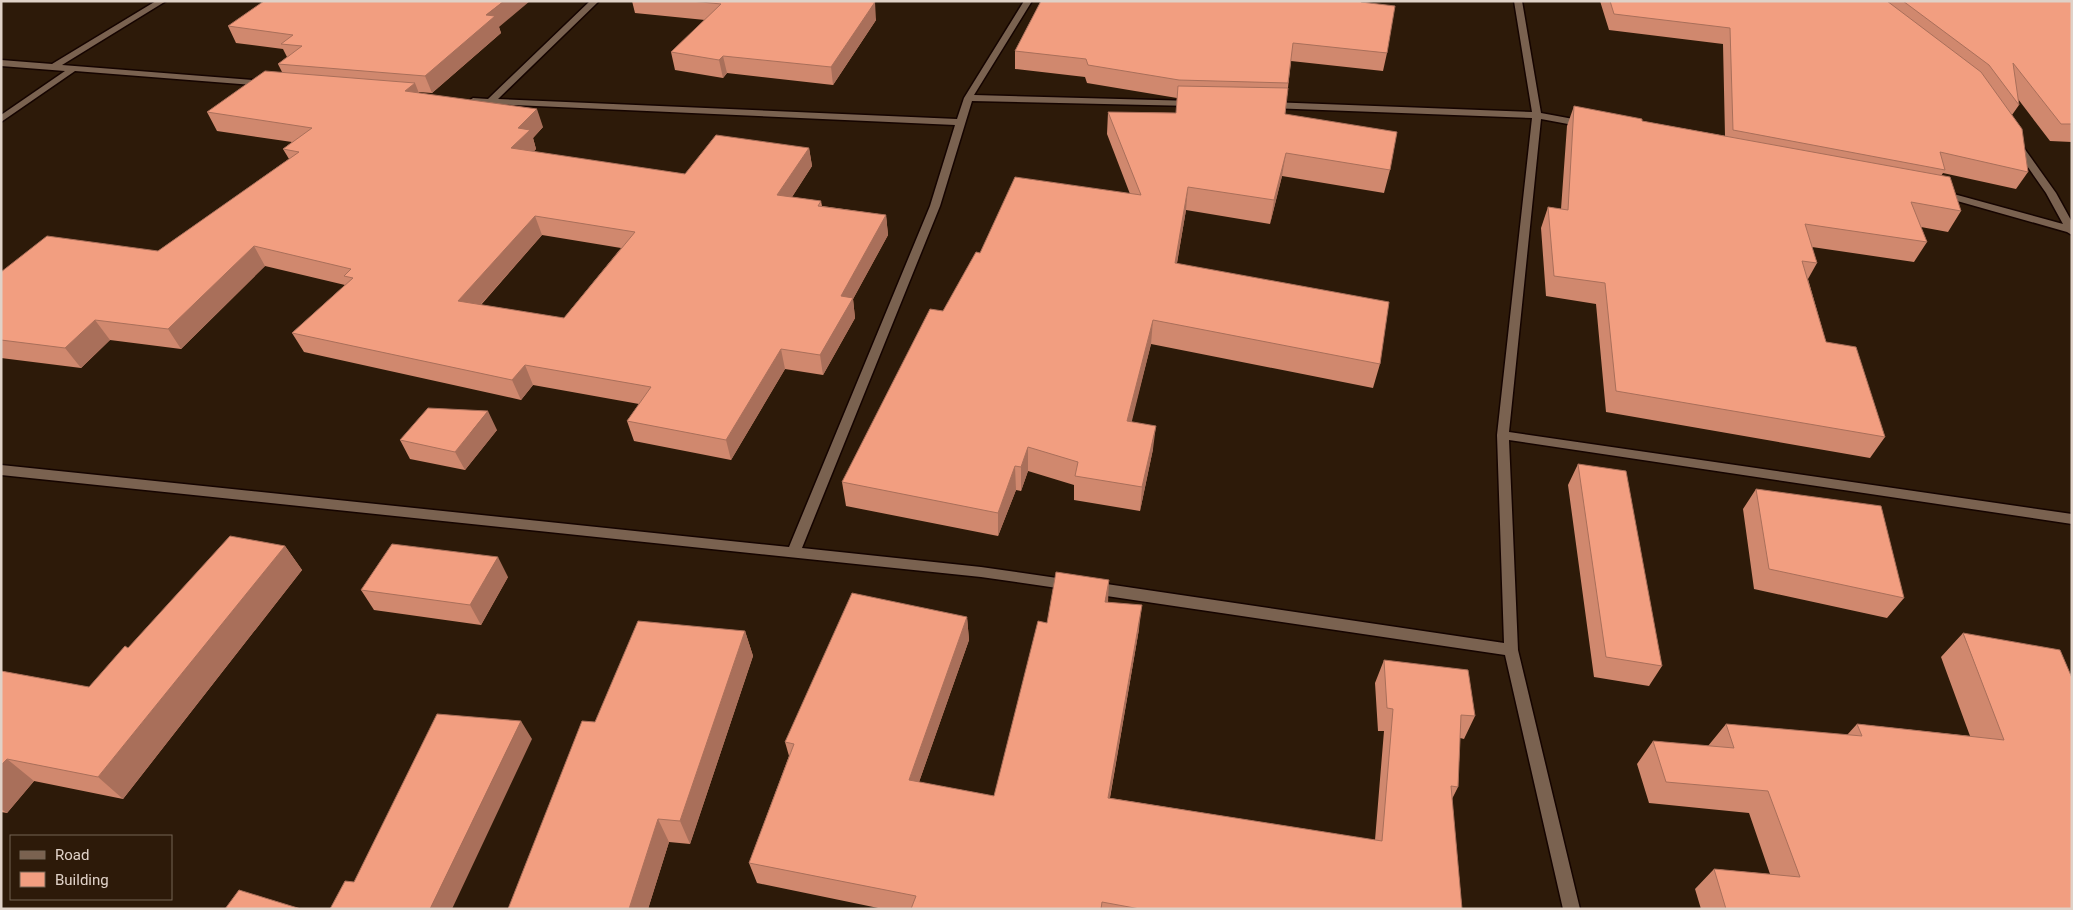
<svg xmlns="http://www.w3.org/2000/svg" width="2073" height="910" font-family="Roboto,sans-serif">
<rect width="100%" height="100%" fill="#2d1a09"/>
<g fill="none" stroke-linecap="round" stroke-linejoin="round">
<g stroke="#150400" stroke-width="3">
<path id="minor" d="M156 1H166L62 65 264 81 267 82V86L75 71 1 122V115L65 71 1 66V60L52 64Z
M590 1H599L498 99 957 119 964 98 1024 1H1032L974 95 1195 101V105L1192 106 972 101 940 206 802 548 981 567 1071 580 1076 581 1078 585 1076 589 1071 590 981 577 1 475V465L789 547 930 206 955 125 470 103 469 101 473 98 488 99Z
M1514 1H1522L1541 113 1584 121 1589 124 1584 127 1541 119 1509 432 2072 514V524L1509 440 1518 650 1580 909H1563L1505 655 1093 594 1088 592 1086 588 1088 584 1093 582 1504 643 1497 435 1532 118 1270 108 1266 105 1270 102 1532 112Z
M2016 140 2019 141 2056 193 2072 222V235L2067 232 1936 195 1934 193 1939 190 2063 224 2046 193 2011 143Z"/>
</g>
<use href="#minor" fill="#7a6250" fill-rule="evenodd"/>
</g>
<path fill="#d0886e" fill-rule="evenodd" d="M632 1H867L876 20 833 85 727 73 723 78 675 70 671 52 705 20 635 13Z
M1041 1 1387 53 1383 71 1291 61 1285 114 1390 170 1384 193 1282 176 1270 224 1186 210 1177 263 1380 364 1373 388 1151 344 1131 422 1153 449 1140 511 1074 500V485L1028 471 1021 491 1016 490 998 536 846 506 842 482 943 311 980 253 1130 194 1107 134 1108 112 1176 113 1177 98 1087 83 1085 77 1015 69V51Z
M1600 1H2072V142L2050 141 2018 99 2019 105 2012 115 2028 172 2016 189 1943 173 1941 176 1961 211 1948 232 1921 227 1927 242 1914 262 1812 247 1817 263 1808 279 1826 342 1885 437 1870 458 1606 412 1596 304 1546 296 1541 228 1548 207 1561 209 1567 126 1574 106 1642 121 1725 136 1723 44 1609 30Z
M228 26 499 27 501 33 432 93 418 92 419 93 543 127 533 138 536 149 533 152 685 174 809 148 812 166 792 197 821 201 822 206 886 215 888 235 853 299 855 318 823 375 785 369 731 460 634 441 627 421 639 404 533 385 521 400 304 352 292 333 345 285 265 266 181 349 110 340 81 368 1 358V272L158 251 289 159 283 149 292 142 217 131 207 112 282 72 278 64 287 57 283 49 236 43ZM542 235 621 248 564 318 481 305Z
M497 430 465 470 410 459 400 440Z
M1578 464 1662 666 1649 686 1594 677 1568 485Z
M1756 489 1904 598 1887 618 1754 589 1743 509Z
M285 546 302 570 123 799 34 781 7 813 1 812V671L89 687 128 648Z
M508 577 481 625 374 610 361 590Z
M1108 602 1139 629 1110 798 1375 840 1384 731H1378L1375 683 1384 660 1475 716 1464 739 1460 738 1458 787 1452 799 1462 909H883L757 883 749 863 789 756 785 742 967 617 969 640 919 782 994 796 1047 623Z
M745 631 753 656 690 844 669 842 648 909H508L595 722Z
M1963 633 2072 909H1701L1695 889 1714 869 1770 874 1749 813 1649 803 1637 764 1653 741 1708 746 1726 724 1847 735 1857 724 1970 736 1941 657Z"/>
<path fill="#a96f5a" d="M504 1H530L499 27 501 33 432 93 425 76 486 15Z
M875 2 876 20 833 85 831 67Z
M723 56 727 73 723 78 719 60Z
M415 83 422 101 405 91Z
M537 109 543 127 533 138 536 149 518 167 511 148 518 128Z
M809 148 812 166 781 214 777 195Z
M1286 153 1282 176 1270 224 1274 200Z
M1188 187 1186 210 1173 286 1175 263Z
M886 215 888 235 853 299 855 318 823 375 820 355 841 296Z
M535 216 542 235 467 320 458 301Z
M254 246 265 266 181 349 168 329Z
M95 320 110 340 81 368 65 348Z
M1153 320 1151 344 1126 445 1127 421Z
M781 349 785 369 731 460 726 440Z
M525 365 533 385 521 400 512 380Z
M488 411 497 430 465 470 455 452Z
M1156 426 1153 449 1140 511 1142 487Z
M1028 447V471L1021 491V467Z
M1015 466 1016 490 998 536V513Z
M285 546 302 570 123 799 98 777Z
M498 557 508 577 481 625 470 605Z
M1109 580 1108 603 1105 602Z
M1142 605 1139 629 1106 820 1108 798Z
M967 617 969 640 912 802 909 780Z
M745 631 753 656 690 844 680 821Z
M521 721 532 739 452 909H430Z
M7 759 34 781 7 813 1 809V765Z
M658 819 669 842 648 909H629Z"/>
<path fill="#f29e80" stroke="#a96f5a" fill-rule="evenodd" d="M264 1H504L486 15 495 16 425 76 278 64 302 46 281 44 293 35 228 26Z
M691 1H867L875 2 831 67 723 56 719 60 671 52 721 4Z
M1041 1H1362L1361 2 1395 6 1387 53 1293 43 1288 83 1179 80 1088 65 1086 59 1015 51Z
M1610 1H1887L1981 72 2022 129 2028 172 1940 152 1945 170 1733 130 1730 28 1614 14Z
M1903 1H2072V124H2061L2013 63 2019 105 1989 65Z
M265 71 415 83 405 91 537 109 518 128 530 130 511 148 685 174 716 135 809 148 777 195 821 201 818 206 886 215 841 296 853 298 820 355 781 349 726 440 627 421 651 387 525 365 512 380 292 333 353 278 344 276 351 269 254 246 168 329 95 320 65 348 1 340V272L47 236 158 251 299 152 283 149 312 128 207 112ZM535 216 635 232 564 318 458 301Z
M1178 86 1288 88 1285 114 1397 132 1390 170 1286 153 1274 200 1188 187 1175 263 1389 302 1380 364 1153 320 1127 421 1156 426 1142 487 1075 476 1078 462 1028 447 1021 467 1015 466 998 513 842 482 930 309 943 311 976 252 980 253 1015 177 1141 195 1108 112 1176 113Z
M1574 106 1642 119V121L1950 177 1961 211 1911 202 1927 242 1805 224 1817 263 1802 261 1826 342 1856 347 1885 437 1616 391 1605 283 1554 276 1548 207 1568 210Z
M428 408 488 411 455 452 400 440Z
M1578 464 1626 471 1662 666 1606 657Z
M1756 489 1881 506 1904 598 1769 569Z
M230 536 285 546 98 777 7 759 1 765V671L89 687 125 646 128 648Z
M392 544 498 557 470 605 361 590Z
M1056 572 1109 580 1105 602 1142 605 1108 798 1382 841 1393 709 1387 708 1384 660 1468 670 1475 716 1461 715 1458 787 1451 786 1462 909H1140L1102 902 1101 909H911L916 896 749 863 794 744 785 742 852 593 967 617 909 780 994 796 1038 621 1047 623Z
M638 621 745 631 680 821 658 819 629 909H508L582 721 595 722Z
M1963 633 2060 650 2072 678V909H1726L1714 869 1800 877 1768 791 1666 782 1653 741 1734 748 1726 724 1862 736 1857 724 2004 740Z
M437 714 521 721 430 909H330L345 881 354 882Z
M239 890 301 909H225Z"/>
<rect width="2073" height="910" fill="none" stroke="#e0d2c8" stroke-width="5"/>
<rect x="10" y="835" width="162" height="65" fill="#2d1a09" stroke="#756455"/>
<rect x="20" y="851" width="25" height="8" fill="#7a6250" stroke="#756455"/>
<text x="55" y="860" font-size="15" fill="#e0d2c8">Road</text>
<rect x="20" y="872" width="25" height="15" fill="#f29e80" stroke="#756455"/>
<text x="55" y="885" font-size="15" fill="#e0d2c8">Building</text>
</svg>
